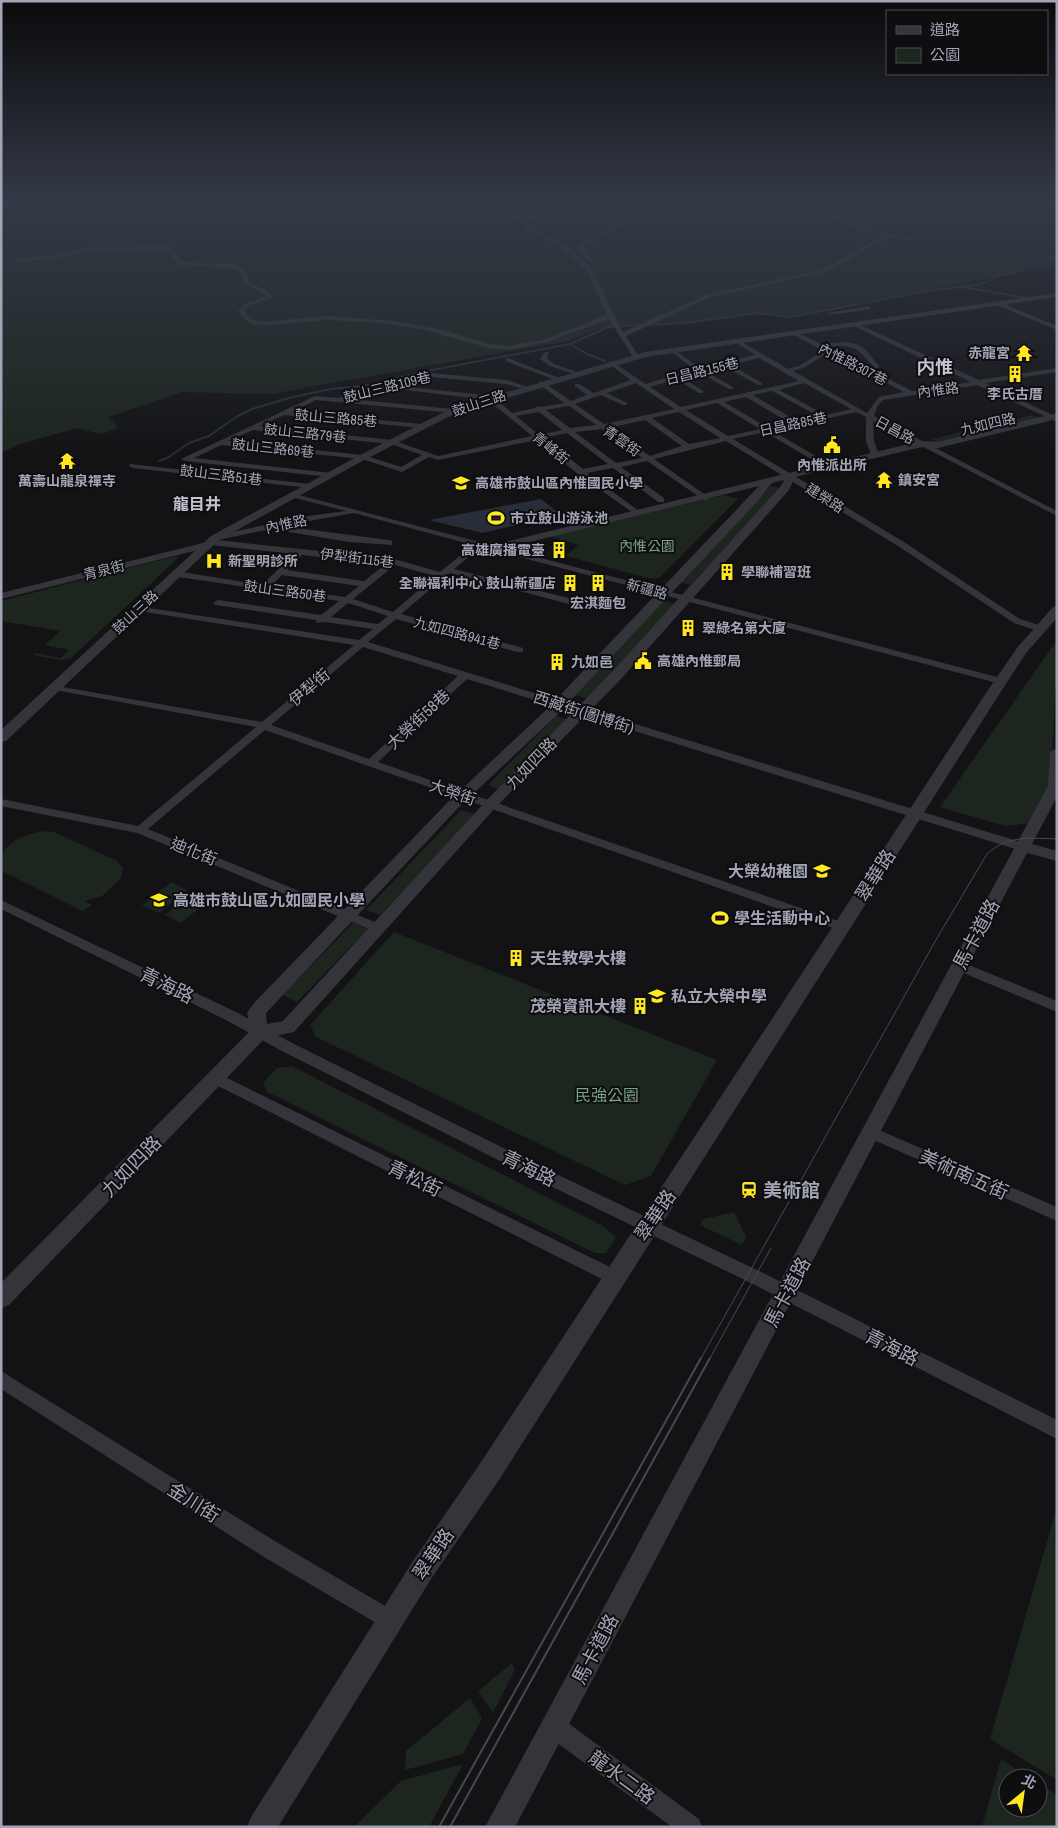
<svg xmlns="http://www.w3.org/2000/svg" width="1058" height="1828" font-family="'Archivo Narrow','Noto Sans TC',sans-serif">
<rect width="100%" height="100%" fill="#131315"/>
<path fill="#1d251f" d="M1 199H1057V265L790 316 760 312 681 323 603 327 568 341 271 394 182 392 108 417 119 428 101 434 77 428 20 444 1 453Z
M1033 415 1039 418 938 443 932 439Z
M771 486 781 488 690 585 679 582Z
M724 495 738 499 659 578H648L566 556 578 545 549 536Z
M172 557H179L70 659 61 660 33 655 36 653 61 658 69 650 45 645 60 631 1 621V601Z
M663 600 675 604 588 699 575 695Z
M1057 640V687L1055 691 1051 785 1031 823 1005 826 940 807Z
M556 716 569 720 501 790 488 785Z
M461 810 475 814 380 915 366 910Z
M46 831 54 832 117 861 123 868 121 878 102 896 85 901 92 905 83 911 1 871C1 866 0 860 2 855 9 839 30 833 46 831Z
M171 882 187 890 159 913 142 906Z
M192 892 209 900 181 923 165 915Z
M353 923 368 929 297 1002 282 995Z
M394 932 717 1060 651 1176 625 1185 316 1037 310 1025Z
M292 1066 603 1226 616 1237 606 1253H595L267 1092 263 1083 277 1068Z
M734 1212 746 1237 742 1245 700 1225 704 1219Z
M1057 1507V1780L990 1739Z
M512 1663 515 1669 493 1713 478 1691Z
M470 1698 482 1718 463 1754 405 1770 406 1751Z
M1001 1759 1030 1778H1008V1808H1038V1783L1057 1795V1827H982Z
M463 1764 429 1827H354L401 1781Z"/>
<path fill="#282e39" d="M541 499 561 515 482 533 429 520Z"/>
<g fill="none" stroke-linecap="round" stroke-linejoin="round">
<path stroke="#282e39" stroke-width="2" d="M963 287 1025 298
M570 344 587 354 605 361
M159 461 167 458 189 443 209 436 236 417 252 409 293 397 331 389 364 386 422 372 570 344 608 327 685 323 758 313 791 317 927 291 976 285 987 282 996 276 1019 271 1029 263 1057 257"/>
<path fill="#34343a" fill-rule="evenodd" d="M453 199H461L525 218 568 199H575L528 221 529 227C551 238 578 249 592 270 604 290 611 313 623 332L706 295 816 271 830 266 881 236 855 229 847 221 833 219 827 224 790 222 826 220 828 218 820 217 816 212 851 219 859 227 885 234 917 238 914 240 886 238 834 268 820 273 710 297 626 336 639 357 636 359 633 357 609 319 547 342 508 350 489 348 421 329 381 323 328 320 274 325 254 324 246 321 238 311 244 304 267 296 260 291 245 285 240 270 232 268 179 265 167 250 92 251 52 259 14 262 11 260 52 255 92 247 169 246 183 262 232 264 244 268 250 283 264 289 274 297 248 306 244 311 250 319 263 322 328 316 394 321 443 330 489 344 508 346 543 340 607 315 587 271 564 249 525 229 523 221Z
M634 220 649 222 623 225 613 228 583 248 593 261H589L576 249 581 244 594 237 609 226Z
M999 302 1057 326V330L997 305Z
M869 306 871 309 830 315 827 313Z
M856 323 979 380 1057 368V372L985 383 1057 417V422L977 385 883 400 878 405 874 416 1057 511V516L873 421 874 441 879 455 872 457 866 441V417L856 412 773 431 831 465V469H828L765 432 733 439 904 542 1020 619 1042 626V630L1039 631 1014 623 898 546 726 441 654 459 707 496V500H704L647 461 621 467 664 498V502H658L613 468 587 473 639 511 640 513 636 515 578 474 537 440 438 460 429 457 402 472 362 459 221 445 194 458 332 473V477H329L185 461 181 459 315 396 338 398 431 373 507 380 530 388 527 390 506 384 431 377 399 386 493 396 512 413 535 408 538 406 541 407 564 403 539 384V382H543L571 401 587 395 575 386V384H579L594 393 631 380 609 364 608 363 611 361 646 384 694 369 670 351V349L672 348 700 368 755 355 735 342 734 341 737 339 788 369 799 366 823 351 794 335V333L796 332 821 344 844 342 857 344 866 350 879 366V368H875C856 348 856 344 827 347L912 391 971 382 854 326ZM828 353 904 392 879 397 867 413 793 371 803 368ZM759 358 799 381 681 407 650 387 676 379 699 393H703V391L682 377 698 372 729 389H733V387L705 371 724 366 758 385H762V383L731 365ZM636 383 674 409 604 424 575 404 601 395 623 405H627V403L607 393ZM804 383 851 409 826 415 779 390ZM390 388 488 400 532 436 438 456 392 440 260 426 284 415 422 428 426 426 422 424 292 412 316 400 453 413 457 411 453 409 349 399ZM772 391 818 416 797 421 753 395ZM746 397 790 423 767 427 724 402ZM717 403 760 429 728 436 686 410ZM569 406 596 425 570 428 546 410ZM539 412 562 430 539 435 516 416ZM679 412 720 438 689 444 652 418ZM645 420 682 446 650 456 609 428ZM602 429 642 458 616 463 575 432ZM253 430 391 444 422 455 401 467 363 455 228 441ZM567 433 608 464 583 469 544 438Z
M545 352H549L547 358 554 364 580 373 577 375 550 366 540 359Z
M508 358 559 378 560 379 555 380 506 361V359Z
M130 464 309 484 313 486 309 488 133 468 129 466Z
M291 493 1005 679V683H997L481 547 454 569 572 599 574 601 569 604 450 573 401 614 523 648V652H517L396 619 368 642 1027 844 1029 847 1027 850H1019L467 679 378 762 847 924 849 927 847 930H839L265 730 148 829 382 925 384 928 382 931H374L137 833 1 806V799L138 826 256 727 55 690 50 687 51 685 262 722 354 645 139 611 136 610V606L359 640 373 629 325 622 317 623 316 620 215 605 213 603 218 600 321 615 339 601 172 576 171 574 175 571 262 585 294 554 211 545 210 547 1 599V593L207 542 212 540V536L309 516 346 511 291 497ZM354 513 473 545 440 572 394 559 217 540 271 529 349 542 392 545V541L389 540 281 526ZM302 555 386 564 364 581 287 570ZM395 565 435 576 393 612 353 599ZM282 575 359 586 345 597 271 586ZM348 603 388 616 378 624 331 617ZM363 647 458 676 369 759 271 725Z
M1 900 238 1013 290 1042 550 1171 761 1272 1057 1420V1439L749 1282 540 1181 280 1050 228 1021 1 909Z
M959 961 1057 1001V1012L954 969 952 966 954 963Z
M217 1073 620 1272 622 1277 620 1282 614 1284 608 1282 212 1083 210 1079 212 1075Z
M872 1127 1057 1207V1221L867 1137 865 1133 867 1129Z
M1 1371 278 1543 397 1613 400 1620 397 1627 390 1630 383 1627 264 1557 1 1389Z
M553 1715 561 1718 699 1819 702 1827H672L545 1734 542 1726 545 1718Z"/>
<path fill="#34343a" fill-rule="evenodd" d="M1057 293V297L646 357 456 413 366 459 219 540 6 741 1 742V730L211 536 360 455 450 409 645 352Z
M1057 413V419L938 448 922 447 795 477 789 490 621 679 496 807 294 1032 265 1038 9 1305 1 1308V1283L251 1030 247 1013 254 1003 448 802 546 710 759 486 493 551 487 548 489 546 875 452 922 441 938 442ZM784 480 780 487 611 673 486 801 283 1021 267 1024 266 1013 458 808 556 716 757 502 772 483Z
M1057 606V618L1026 653 1002 690 499 1480 431 1579 278 1827H247L251 1817 413 1561 481 1462 988 690 1017 648 1053 607Z
M1057 748V797L1032 844 1057 851V861L1027 853 515 1827H485L1023 832 1048 786 1050 752Z"/>
<path stroke="#484851" stroke-width="1" d="M700 1360 937 938 987 854C1007 835 1031 838 1057 839
M709 1360 771 1248"/>
<path stroke="#484851" stroke-width="2" d="M439 1827 701 1358
M450 1827 710 1358"/>
</g>
<linearGradient id="sky" x2="0" y2="1"><stop stop-color="#0a0a0c"/><stop offset="0.44" stop-color="#333946"/><stop offset="1" stop-color="#333946" stop-opacity="0"/></linearGradient>
<rect width="1058" height="455" fill="url(#sky)"/>
<defs>
<g id="temple-bare" transform="scale(1.35)"><path d="M0-6L5-2H3V0L6.5 2.5H4V6H1.5V3h-3V6H-4V2.5H-6.5L-3 0V-2H-5Z" fill="#ffe721" stroke="#0e0e10" stroke-width="2.5" paint-order="stroke"/></g>
<g id="building-bare" transform="scale(1.35)"><path d="M-4-6H4V6H1V3H-1V6H-4ZM-2.5-4.3h1.7v1.8h-1.7ZM.8-4.3h1.7v1.8H.8ZM-2.5-1h1.7V.8h-1.7ZM.8-1h1.7V.8H.8Z" fill="#ffe721" stroke="#0e0e10" stroke-width="2.5" paint-order="stroke"/></g>
<g id="civic-bare" transform="scale(1.35)"><path d="M-.6-6.5H3V-4.5H.6V-3L4-1V1h2V6H-6V1h2V-1L-.6-3ZM-1.2 2.5V6h2.4V2.5Z" fill="#ffe721" stroke="#0e0e10" stroke-width="2.5" paint-order="stroke"/></g>
<g id="school-bare" transform="scale(1.35)"><path d="M0-5L7-2L0 1L-7-2ZM-4 1L0 2.5L4 1V4Q0 6-4 4Z" fill="#ffe721" stroke="#0e0e10" stroke-width="2.5" paint-order="stroke"/></g>
<g id="stadium-bare" transform="scale(1.35)"><path d="M0-5a6.5 5 0 1 0 0 10a6.5 5 0 1 0 0-10ZM-3.5-1.8h7v3.6h-7Z" fill="#ffe721" stroke="#0e0e10" stroke-width="2.5" paint-order="stroke"/></g>
<g id="hospital-bare" transform="scale(1.35)"><path d="M-5-5h3v3.5h4V-5h3V5h-3V1.5h-4V5h-3Z" fill="#ffe721" stroke="#0e0e10" stroke-width="2.5" paint-order="stroke"/></g>
<g id="station-bare" transform="scale(1.35)"><path d="M-3-6H3Q5-6 5-4V2Q5 4 3 4L4.5 6H3L1.5 4h-3L-3 6H-4.5L-3 4Q-5 4-5 2V-4Q-5-6-3-6ZM-3.5-4v3h7v-3ZM-3.5 1v1.5H-2V1ZM2 1v1.5H3.5V1Z" fill="#ffe721" stroke="#0e0e10" stroke-width="2.5" paint-order="stroke"/></g>
</defs>
<g fill-rule="evenodd">
<use href="#temple-bare" x="1024" y="353"/>
<use href="#building-bare" x="1015" y="374"/>
<use href="#civic-bare" x="832" y="445"/>
<use href="#temple-bare" x="67" y="461"/>
<use href="#temple-bare" x="884" y="480"/>
<use href="#school-bare" x="461" y="483"/>
<use href="#stadium-bare" x="496" y="518"/>
<use href="#building-bare" x="559" y="550"/>
<use href="#hospital-bare" x="214" y="561"/>
<use href="#building-bare" x="727" y="572"/>
<use href="#building-bare" x="570" y="583"/>
<use href="#building-bare" x="598" y="583"/>
<use href="#building-bare" x="688" y="628"/>
<use href="#civic-bare" x="643" y="661"/>
<use href="#building-bare" x="557" y="662"/>
<use href="#school-bare" x="822" y="871"/>
<use href="#school-bare" x="159" y="900"/>
<use href="#stadium-bare" x="720" y="918"/>
<use href="#building-bare" x="516" y="958"/>
<use href="#school-bare" x="657" y="996"/>
<use href="#building-bare" x="640" y="1006"/>
<use href="#station-bare" x="749" y="1190"/>
</g>
<g text-anchor="middle" stroke-width="4" stroke-linejoin="round" paint-order="stroke">
<g font-size="14" font-weight="bold" fill="#a3a5b6" stroke="#0e0e10" text-anchor="start">
<text x="1010" y="358" text-anchor="end">赤龍宮</text>
<text x="1015" y="399" text-anchor="middle">李氏古厝</text>
<text x="832" y="470" text-anchor="middle">內惟派出所</text>
<text x="898" y="485">鎮安宮</text>
<text x="67" y="486" text-anchor="middle">萬壽山龍泉禪寺</text>
<text x="475" y="488">高雄市鼓山區內惟國民小學</text>
<text x="510" y="523">市立鼓山游泳池</text>
<text x="545" y="555" text-anchor="end">高雄廣播電臺</text>
<text x="228" y="566">新聖明診所</text>
<text x="741" y="577">學聯補習班</text>
<text x="556" y="588" text-anchor="end">全聯福利中心 鼓山新疆店</text>
<text x="598" y="608" text-anchor="middle">宏淇麵包</text>
<text x="702" y="633">翠綠名第大廈</text>
<text x="657" y="666">高雄內惟郵局</text>
<text x="571" y="667">九如邑</text>
</g>
<g font-size="14" fill="#a3a5b6" stroke="#0e0e10">
<text transform="translate(853 364) rotate(27)" y="5">內惟路307巷</text>
<text transform="translate(702 371) rotate(-14)" y="5">日昌路155巷</text>
<text transform="translate(387 387) rotate(-14)" y="5">鼓山三路109巷</text>
<text transform="translate(938 390) rotate(-7)" y="5">內惟路</text>
<text transform="translate(479 403) rotate(-18)" y="5">鼓山三路</text>
<text transform="translate(336 418) rotate(5)" y="5">鼓山三路85巷</text>
<text transform="translate(793 424) rotate(-12)" y="5">日昌路85巷</text>
<text transform="translate(988 424) rotate(-13)" y="5">九如四路</text>
<text transform="translate(895 430) rotate(28)" y="5">日昌路</text>
<text transform="translate(305 433) rotate(6)" y="5">鼓山三路79巷</text>
<text transform="translate(622 441) rotate(35)" y="5">青雲街</text>
<text transform="translate(273 448) rotate(6)" y="5">鼓山三路69巷</text>
<text transform="translate(551 448) rotate(39)" y="5">青峰街</text>
<text transform="translate(221 475) rotate(7)" y="5">鼓山三路51巷</text>
<text transform="translate(825 498) rotate(32)" y="5">建榮路</text>
<text transform="translate(286 524) rotate(-12)" y="5">內惟路</text>
<text transform="translate(357 558) rotate(7)" y="5">伊犁街115巷</text>
<text transform="translate(104 570) rotate(-14)" y="5">青泉街</text>
<text transform="translate(647 589) rotate(15)" y="5">新疆路</text>
<text transform="translate(285 591) rotate(8)" y="5">鼓山三路50巷</text>
<text transform="translate(135 612) rotate(-43)" y="5">鼓山三路</text>
<text transform="translate(457 633) rotate(15)" y="5">九如四路941巷</text>
</g>
<g font-size="14" fill="#78a385" stroke="#0e0e10">
<text x="647" y="551">內惟公園</text>
</g>
<g font-size="16" font-weight="bold" fill="#c5c5d2" stroke="#0e0e10">
<text x="197" y="510">龍目井</text>
</g>
<g font-size="16" fill="#a3a5b6" stroke="#0e0e10">
<text transform="translate(309 687) rotate(-40)" y="6">伊犁街</text>
<text transform="translate(584 712) rotate(18)" y="6">西藏街(圖博街)</text>
<text transform="translate(418 719) rotate(-43)" y="6">大榮街58巷</text>
<text transform="translate(531 763) rotate(-46)" y="6">九如四路</text>
<text transform="translate(453 792) rotate(19)" y="6">大榮街</text>
<text transform="translate(194 851) rotate(22)" y="6">迪化街</text>
</g>
<g font-size="16" font-weight="bold" fill="#a3a5b6" stroke="#0e0e10" text-anchor="start">
<text x="808" y="877" text-anchor="end">大榮幼稚園</text>
<text x="173" y="906">高雄市鼓山區九如國民小學</text>
<text x="734" y="924">學生活動中心</text>
<text x="530" y="964">天生教學大樓</text>
<text x="671" y="1002">私立大榮中學</text>
<text x="626" y="1012" text-anchor="end">茂榮資訊大樓</text>
</g>
<g font-size="16" fill="#78a385" stroke="#0e0e10">
<text x="607" y="1101">民強公園</text>
</g>
<g font-size="18" font-weight="bold" fill="#c5c5d2" stroke="#0e0e10">
<text x="935" y="373">内惟</text>
</g>
<g font-size="19" fill="#a3a5b6" stroke="#0e0e10">
<text transform="translate(875 875) rotate(-58)" y="7">翠華路</text>
<text transform="translate(976 934) rotate(-62)" y="7">馬卡道路</text>
<text transform="translate(167 985) rotate(26)" y="7">青海路</text>
<text transform="translate(131 1166) rotate(-46)" y="7">九如四路</text>
<text transform="translate(529 1168) rotate(26)" y="7">青海路</text>
<text transform="translate(964 1174) rotate(24)" y="7">美術南五街</text>
<text transform="translate(415 1178) rotate(26)" y="7">青松街</text>
<text transform="translate(655 1215) rotate(-56)" y="7">翠華路</text>
<text transform="translate(787 1292) rotate(-62)" y="7">馬卡道路</text>
<text transform="translate(892 1347) rotate(27)" y="7">青海路</text>
<text transform="translate(194 1502) rotate(32)" y="7">金川街</text>
<text transform="translate(433 1554) rotate(-56)" y="7">翠華路</text>
<text transform="translate(595 1649) rotate(-62)" y="7">馬卡道路</text>
<text transform="translate(622 1777) rotate(36)" y="7">龍水二路</text>
</g>
<g font-size="19" font-weight="bold" fill="#a3a5b6" stroke="#0e0e10" text-anchor="start">
<text x="763" y="1197">美術館</text>
</g>
</g>
<rect width="1058" height="1828" fill="none" stroke="#a3a5b6" stroke-width="5"/>
<rect x="886" y="10" width="162" height="65" fill="#0e0e10" stroke="#4a4a52"/>
<rect x="896" y="26" width="25" height="8" fill="#34343a" stroke="#4a4a52"/>
<text x="930" y="35" font-size="15" fill="#a3a5b6">道路</text>
<rect x="896" y="48" width="25" height="15" fill="#1d251f" stroke="#4a4a52"/>
<text x="930" y="60" font-size="15" fill="#a3a5b6">公園</text>
<g transform="translate(1023 1793) rotate(29)"><circle r="24" fill="#0e0e10" stroke="#4a4a52"/>
<path d="M0-4L9 19L0 12L-9 19Z" fill="#ffe721"/>
<text y="-8" font-size="14" font-weight="bold" text-anchor="middle" fill="#a3a5b6">北</text>
</g>
</svg>
